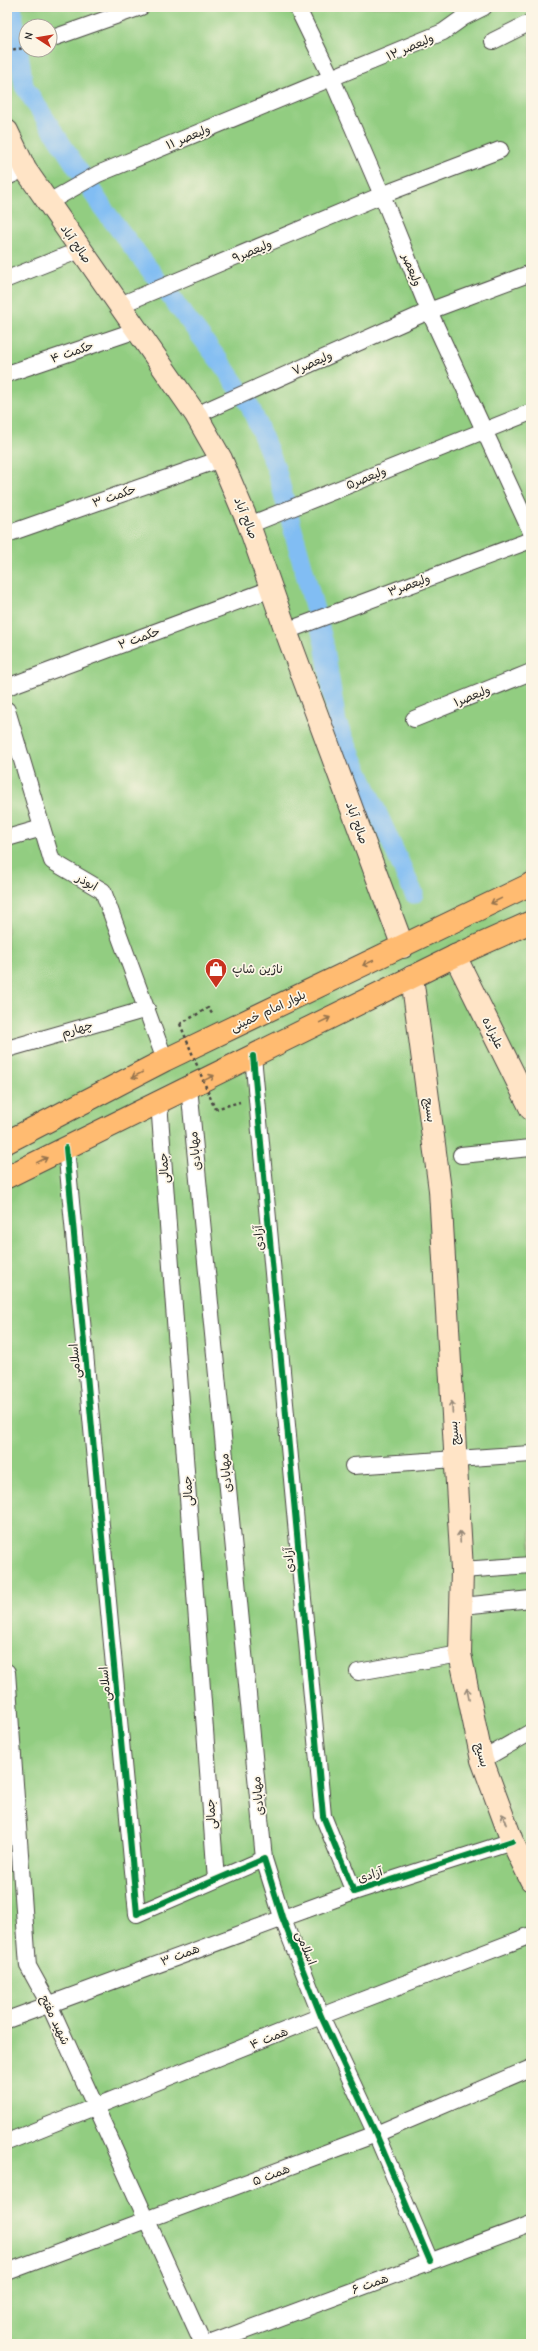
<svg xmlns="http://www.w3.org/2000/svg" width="538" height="2351" font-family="'Comic Neue','Playpen Sans Arabic',sans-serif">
<rect width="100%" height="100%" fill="#fcf5e5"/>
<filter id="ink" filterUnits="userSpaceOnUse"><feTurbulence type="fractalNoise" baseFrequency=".025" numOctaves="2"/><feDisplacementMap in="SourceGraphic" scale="8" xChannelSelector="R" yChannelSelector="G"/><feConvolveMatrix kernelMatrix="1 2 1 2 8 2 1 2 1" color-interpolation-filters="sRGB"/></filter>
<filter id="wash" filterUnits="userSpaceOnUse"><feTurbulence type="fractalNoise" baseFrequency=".012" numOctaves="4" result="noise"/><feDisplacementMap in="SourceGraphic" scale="16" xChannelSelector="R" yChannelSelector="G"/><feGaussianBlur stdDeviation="0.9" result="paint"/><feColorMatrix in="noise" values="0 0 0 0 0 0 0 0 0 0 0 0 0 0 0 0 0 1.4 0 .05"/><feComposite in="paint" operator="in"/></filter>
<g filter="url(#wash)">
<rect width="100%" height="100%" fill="#f1e6c9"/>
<path fill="#92cd81" stroke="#5e7c56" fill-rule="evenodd" d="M7 7H531V2344H7ZM26 26H50V50H26Z"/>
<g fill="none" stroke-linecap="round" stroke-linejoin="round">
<path stroke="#81bdf3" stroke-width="19" d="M12 7 24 86 105 211 224 367 249 404 276 468 324 643 337 723 414 894"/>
</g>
</g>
<g filter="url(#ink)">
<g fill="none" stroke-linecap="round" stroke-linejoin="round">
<g stroke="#494743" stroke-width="18">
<path id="street" d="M297 7 332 79 382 195 429 311 531 532
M50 39 141 7
M493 41 531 22
M7 177 25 169
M47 203 98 174 443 32 464 17 484 7
M7 279 80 250
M120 305 382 195 500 150
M7 374 137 330
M196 415 429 311 531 273
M249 525 531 412
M7 534 221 459
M286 631 531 540
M7 687 271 589
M7 710 52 861 103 891 165 1060
M414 719 531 672
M7 838 42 828
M7 1049 147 1009
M253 1056 323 1816 354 1892 512 1841
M189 1087 264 1859
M159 1102 216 1880
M66 1148 137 1914 264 1859 282 1917 321 2016 376 2134 430 2261
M461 1155 531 1148
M353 1466 531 1454
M462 1570 531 1565
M462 1606 531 1599
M7 1672 28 1966 49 2004 203 2344
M358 1672 460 1654
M482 1760 531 1732
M7 2020 354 1892
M7 2142 321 2016 531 1935
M7 2272 376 2134 531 2068
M209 2344 531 2224"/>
</g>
<g stroke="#494743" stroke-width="24">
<path id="secondary" d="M7 131 25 169 196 415 221 459 249 525 286 631 403 947
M455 956 531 1109
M412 977 440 1190 462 1570 460 1654 482 1760 512 1841 531 1880"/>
</g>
<g stroke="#494743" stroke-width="24">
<path id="primary" d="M7 1142 165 1060 531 884
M7 1177 455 956 531 922"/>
</g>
<path stroke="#494743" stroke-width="2.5" stroke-dasharray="3 3" stroke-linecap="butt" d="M7 50 26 48
M180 1024 208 1008 213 1015
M215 1109 240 1102"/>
<use href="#street" stroke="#fff" stroke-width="16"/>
<use href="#secondary" stroke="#ffe4c6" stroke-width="22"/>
<use href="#primary" stroke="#ffbb71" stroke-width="22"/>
<path stroke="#494743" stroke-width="2.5" stroke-dasharray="3 3" stroke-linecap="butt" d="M180 1024 215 1109"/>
<g stroke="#fcf5e5" stroke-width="8">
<path id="cycleway" d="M253 1056 323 1816 354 1892 512 1841
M66 1148 137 1914 264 1859 282 1917 321 2016 376 2134 430 2261"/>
</g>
<use href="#cycleway" stroke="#00873e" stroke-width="6"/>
</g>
<defs><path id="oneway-shaft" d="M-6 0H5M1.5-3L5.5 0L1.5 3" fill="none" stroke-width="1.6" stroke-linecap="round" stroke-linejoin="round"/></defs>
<g stroke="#95734e">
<use href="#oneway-shaft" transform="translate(496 901) rotate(154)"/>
<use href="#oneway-shaft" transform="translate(368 963) rotate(155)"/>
<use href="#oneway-shaft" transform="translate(325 1020) rotate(-26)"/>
<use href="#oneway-shaft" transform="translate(137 1075) rotate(152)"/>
<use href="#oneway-shaft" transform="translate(209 1078) rotate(-26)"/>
<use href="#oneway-shaft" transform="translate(42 1160) rotate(-26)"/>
</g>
<g stroke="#958878">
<use href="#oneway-shaft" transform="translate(452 1407) rotate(-94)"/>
<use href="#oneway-shaft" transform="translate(460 1537) rotate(-93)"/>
<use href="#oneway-shaft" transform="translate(468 1694) rotate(-101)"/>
<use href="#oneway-shaft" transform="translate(504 1819) rotate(-111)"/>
</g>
</g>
<defs>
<g id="shop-pin" transform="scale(1.15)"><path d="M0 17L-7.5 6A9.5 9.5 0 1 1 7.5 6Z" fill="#c8321e" stroke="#fcf5e5"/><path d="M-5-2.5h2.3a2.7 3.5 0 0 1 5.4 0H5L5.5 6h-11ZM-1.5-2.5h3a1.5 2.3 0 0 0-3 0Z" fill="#fff"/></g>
</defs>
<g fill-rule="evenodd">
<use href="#shop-pin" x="216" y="969"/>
</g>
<g text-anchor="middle" stroke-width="3.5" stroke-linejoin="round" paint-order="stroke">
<g font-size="12" fill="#2b2b2b" stroke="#fcf5e5">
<text transform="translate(410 47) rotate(-23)" y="4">ولیعصر ۱۲</text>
<text transform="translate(188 137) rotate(-22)" y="4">ولیعصر ۱۱</text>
<text transform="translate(76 244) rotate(55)" y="4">صالح آباد</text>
<text transform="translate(252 251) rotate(-23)" y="4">ولیعصر۹</text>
<text transform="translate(412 270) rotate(68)" y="4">ولیعصر</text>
<text transform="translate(72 352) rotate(-19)" y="4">حکمت ۴</text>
<text transform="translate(312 363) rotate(-24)" y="4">ولیعصر۷</text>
<text transform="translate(366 478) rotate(-22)" y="4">ولیعصر۵</text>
<text transform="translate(114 496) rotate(-19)" y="4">حکمت ۳</text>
<text transform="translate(246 518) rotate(68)" y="4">صالح آباد</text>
<text transform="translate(409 585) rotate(-20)" y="4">ولیعصر۳</text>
<text transform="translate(139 638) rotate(-20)" y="4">حکمت ۲</text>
<text transform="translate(472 696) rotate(-22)" y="4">ولیعصر۱</text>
<text transform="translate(357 823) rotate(70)" y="4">صالح آباد</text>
<text transform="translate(87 882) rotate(30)" y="4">ابوذر</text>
<text transform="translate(268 1011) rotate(-25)" y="4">بلوار امام خمینی</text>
<text transform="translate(77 1029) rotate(-16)" y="4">چهارم</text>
<text transform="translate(493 1033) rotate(64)" y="4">علیزاده</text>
<text transform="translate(430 1110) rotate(83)" y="4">بسیج</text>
<text transform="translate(195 1151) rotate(-96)" y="4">مهابادی</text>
<text transform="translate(164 1168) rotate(-94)" y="4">جمالی</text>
<text transform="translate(259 1238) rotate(-95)" y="4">آزادی</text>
<text transform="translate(75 1361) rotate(-95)" y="4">اسلامی</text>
<text transform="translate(454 1433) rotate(-95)" y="4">بسیج</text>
<text transform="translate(226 1473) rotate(-96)" y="4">مهابادی</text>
<text transform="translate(188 1491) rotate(-94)" y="4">جمالی</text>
<text transform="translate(289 1560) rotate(-95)" y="4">آزادی</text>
<text transform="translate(105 1684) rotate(-95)" y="4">اسلامی</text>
<text transform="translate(482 1755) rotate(75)" y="4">بسیج</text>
<text transform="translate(258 1796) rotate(-96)" y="4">مهابادی</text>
<text transform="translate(211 1814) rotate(-94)" y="4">جمالی</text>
<text transform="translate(370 1875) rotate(-18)" y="4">آزادی</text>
<text transform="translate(306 1948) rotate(68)" y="4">اسلامی</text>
<text transform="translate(180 1955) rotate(-21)" y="4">همت ۳</text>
<text transform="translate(55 2020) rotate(65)" y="4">شهید مفتح</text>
<text transform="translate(269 2038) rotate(-22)" y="4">همت ۴</text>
<text transform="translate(271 2175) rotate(-21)" y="4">همت ۵</text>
<text transform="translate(370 2284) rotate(-20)" y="4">همت ۶</text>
</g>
<g font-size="12" fill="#2b2b2b" stroke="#fcf5e5" text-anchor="start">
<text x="232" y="973">ناژین شاپ</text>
</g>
</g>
<rect width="538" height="2351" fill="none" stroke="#fcf5e5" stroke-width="24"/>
<g transform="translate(38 38) rotate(282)"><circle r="19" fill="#fcf5e5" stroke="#a8a49b"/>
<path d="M0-3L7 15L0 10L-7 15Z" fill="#c8321e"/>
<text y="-6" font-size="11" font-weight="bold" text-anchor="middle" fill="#2b2b2b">N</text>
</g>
</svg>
